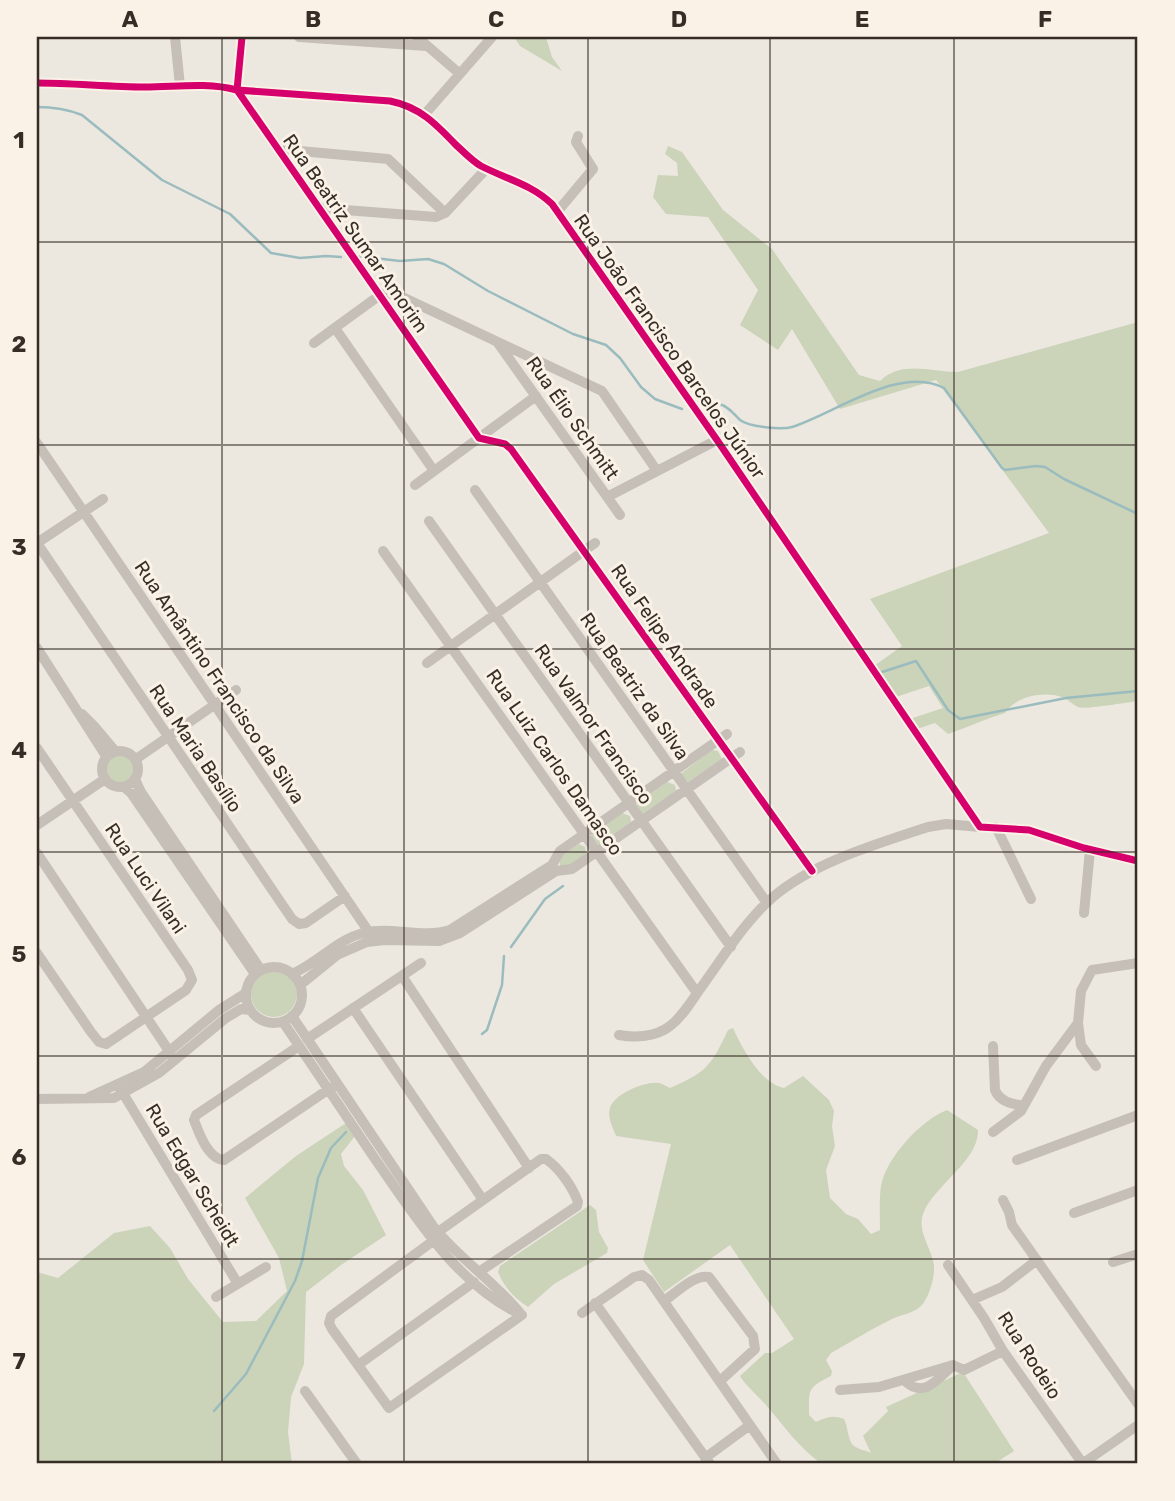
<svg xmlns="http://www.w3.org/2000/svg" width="1175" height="1501" font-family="Rubik,sans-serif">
<rect width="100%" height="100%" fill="#ece8e0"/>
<path fill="#cbd3b9" d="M514 37H546L552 57 562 71 520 46Z
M668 146 682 152 723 210 772 249 859 375 880 381C902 360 930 372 958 372L1138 322V701C1128 702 1085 710 1078 707 1073 705 1069 700 1064 698 1046 690 1015 696 1005 713 984 719 967 728 948 734L935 723 917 729 910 719 943 708 929 686 896 697 874 666 902 646 870 599 1049 533 936 380 840 409 792 329 778 350 740 325 758 290 708 217 666 214 653 197 658 175 678 176 677 163 665 154Z
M712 750 718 751 722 759 688 782 681 774 683 772Z
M106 768a15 15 0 1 1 30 0a15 15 0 1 1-30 0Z
M667 782 675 785 676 791 642 814 636 806 637 803Z
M622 813 630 816 631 822 598 845 591 837 592 834Z
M579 844 585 847 586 853 569 868 560 866 559 857Z
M251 994a23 23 0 1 1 46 0a23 23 0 1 1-46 0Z
M733 1028C742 1048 761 1084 784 1088L803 1076 829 1100 834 1111 832 1126 835 1146 826 1170 830 1198 846 1214 858 1219 871 1234 880 1230C880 1215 879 1200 881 1186 886 1158 921 1120 947 1110L978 1130C979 1161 933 1186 923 1214 917 1233 932 1248 934 1266 935 1277 929 1298 921 1306 914 1313 900 1315 892 1319 871 1329 851 1342 831 1353L826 1360 832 1371 831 1376C807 1388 809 1389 809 1415L816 1422C827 1417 833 1415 844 1419 848 1426 848 1442 854 1446 859 1450 866 1450 871 1453L863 1436 888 1411 886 1407 963 1372 1014 1451 994 1464H822C799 1448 784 1426 766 1405 757 1395 747 1387 740 1376L765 1353H772L794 1339 730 1245 664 1292 643 1260 671 1144 616 1136C613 1128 607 1117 610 1108 614 1094 645 1081 659 1083 663 1084 666 1086 670 1088 707 1072 711 1066 728 1030Z
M346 1123 355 1136 341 1154 344 1166 363 1190 386 1235 341 1265 306 1292 304 1364 291 1397 288 1432 292 1464H37V1272L58 1278 114 1233 150 1226 170 1248 188 1279 223 1322 256 1321 287 1291 279 1258 245 1198 296 1156Z
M590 1205 596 1210 599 1232 608 1248 607 1253 554 1284 528 1307C514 1298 504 1287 498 1272L500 1266Z"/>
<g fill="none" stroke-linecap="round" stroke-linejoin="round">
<path stroke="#9bbcbe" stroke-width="2.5" d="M37 107C52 107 67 109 82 115L162 180 230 214 271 253 300 258 326 256 341 257
M357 256 400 261 428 259 444 264 488 291 573 334 606 345 620 358 641 387 655 399 682 409
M698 405C704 404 713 402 719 404 728 406 734 414 740 420 749 427 782 430 792 427 834 414 900 364 944 388L1002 468 1005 470 1036 466 1045 467 1064 479 1138 514
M879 673 916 661 948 710 960 719 1066 698 1138 691
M511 947 545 899 563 886
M482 1034 487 1030 502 985 504 956
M214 1411 246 1374 295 1281 302 1261 318 1178 331 1148 346 1132"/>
<path stroke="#c5bfb8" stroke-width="10" d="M175 37 180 86
M242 37 237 90 479 438 505 444 511 449 812 871
M299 37 426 46
M417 37 460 74
M37 83C73 83 109 87 145 87 176 87 206 82 237 90L390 101C420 107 436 124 456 145 464 152 472 161 481 166 506 179 531 184 552 204L717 440 980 827 1029 830 1084 848 1138 861
M425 114 492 37
M278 149 388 159 445 213
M319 208 436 217 445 213 487 168
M557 212 593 169 576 142 578 136
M335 328 434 471
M314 343 380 295 385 293 396 294 602 391 657 471
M498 343 620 515
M37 443 375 941
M415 485 536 396
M475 490 767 903
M607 497 717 440
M429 521 731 947
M37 543 292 919 299 924 306 923 345 896
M37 543 103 499
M383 551 697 993
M37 648 106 756
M427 663 595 543
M82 714 94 726 115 751
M37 748 188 970 192 980 186 990 106 1044 99 1042 91 1032 37 953
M102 769a18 18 0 1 1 36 0a18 18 0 1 1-36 0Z
M136 759 236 690
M135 779 141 792 261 970
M124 787 131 793 255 974
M37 825 105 779
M996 827 1031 899
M37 853 175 1060
M552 865 560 851 727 734
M556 871 572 869 740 752
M1084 913 1090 850
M246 995a28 28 0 1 1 56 0a28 28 0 1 1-56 0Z
M292 974C318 963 336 940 363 933 392 926 421 939 450 930L552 865
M402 976 529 1168
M300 985 337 955 367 942 385 940 439 941 460 933 556 871
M353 1008 483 1200
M292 1016 433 1226C458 1258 494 1281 520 1313
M283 1022C313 1067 343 1111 373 1156 413 1213 456 1285 522 1315
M1078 1023 1081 1045 1096 1066
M619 1035C635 1038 656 1037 670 1026 682 1017 691 1002 700 989 722 959 744 922 773 897 814 862 877 844 928 827L946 824 980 827
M307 1039 421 963
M299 1046 196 1115 194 1120C199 1133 208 1159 224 1160L332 1087
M993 1046 995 1090C1000 1102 1012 1104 1024 1106
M118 1085 238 1284
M89 1097 144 1072 219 1010 246 993
M37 1099 114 1098 159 1073 226 1018 241 1009 250 1010
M993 1132 1021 1111 1046 1066 1078 1023 1081 991 1092 970 1138 963
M1017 1160 1138 1115
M1003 1200 1009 1212 1012 1225 1138 1404
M1074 1213 1138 1190
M1113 1262 1138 1254
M948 1265 984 1318 1003 1351 1083 1464
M479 1272 577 1206 578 1202C572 1186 560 1169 546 1159H541L438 1232 433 1241 331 1316 329 1323 332 1329 389 1408 522 1315
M216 1297 266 1267
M972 1300 1002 1287 1037 1260
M664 1301C676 1293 694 1274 709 1277L753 1336 755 1349 720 1381
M595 1303 710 1464
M582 1313 634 1277 642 1275 649 1280 777 1464
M358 1365 474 1282
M904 1380C923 1399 936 1381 951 1367
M840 1390 879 1387 953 1365 964 1370 1003 1351
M305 1391 357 1464
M705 1458 750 1425
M1082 1464 1138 1425"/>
<g stroke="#faf2e6" stroke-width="11">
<path id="cycleway" d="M242 37 237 90 479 438 505 444 511 449 812 871
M37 83C73 83 109 87 145 87 176 87 206 82 237 90L390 101C420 107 436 124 456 145 464 152 472 161 481 166 506 179 531 184 552 204L717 440 980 827 1029 830 1084 848 1138 861"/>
</g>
<use href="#cycleway" stroke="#d6006c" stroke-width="7"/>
</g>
<path fill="none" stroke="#362d27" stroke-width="2" stroke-opacity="0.55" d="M222 37V1464M404 37V1464M588 37V1464M770 37V1464M954 37V1464M37 242H1138M37 445H1138M37 649H1138M37 852H1138M37 1056H1138M37 1259H1138"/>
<g text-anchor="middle" stroke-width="6" stroke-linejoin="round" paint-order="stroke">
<g font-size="19" fill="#362d27" stroke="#faf2e6">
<text transform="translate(356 233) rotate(55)" y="7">Rua Beatriz Sumar Amorim</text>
<text transform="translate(670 346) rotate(55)" y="7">Rua João Francisco Barcelos Júnior</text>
<text transform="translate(573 418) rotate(55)" y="7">Rua Élio Schmitt</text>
<text transform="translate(665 636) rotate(55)" y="7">Rua Felipe Andrade</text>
<text transform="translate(220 682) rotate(56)" y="7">Rua Amântino Francisco da Silva</text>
<text transform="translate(635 686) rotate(55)" y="7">Rua Beatriz da Silva</text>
<text transform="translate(594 724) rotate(55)" y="7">Rua Valmor Francisco</text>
<text transform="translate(196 748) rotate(56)" y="7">Rua Maria Basílio</text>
<text transform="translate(555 762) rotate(55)" y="7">Rua Luiz Carlos Damasco</text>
<text transform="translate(146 878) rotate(56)" y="7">Rua Luci Vilani</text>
<text transform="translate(193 1175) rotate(59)" y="7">Rua Edgar Scheidt</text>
<text transform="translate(1030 1355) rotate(57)" y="7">Rua Rodeio</text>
</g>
</g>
<rect width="1175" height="1501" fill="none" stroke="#faf2e6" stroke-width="77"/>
<rect x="38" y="38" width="1098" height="1424" fill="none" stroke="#362d27" stroke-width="2.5"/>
<g font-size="23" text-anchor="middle" font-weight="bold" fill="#362d27">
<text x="130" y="27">A</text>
<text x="313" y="27">B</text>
<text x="496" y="27">C</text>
<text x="679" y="27">D</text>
<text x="862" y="27">E</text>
<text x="1045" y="27">F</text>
<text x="19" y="148">1</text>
<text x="19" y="352">2</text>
<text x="19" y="555">3</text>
<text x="19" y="758">4</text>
<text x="19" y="962">5</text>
<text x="19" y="1165">6</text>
<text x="19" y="1369">7</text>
</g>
</svg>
